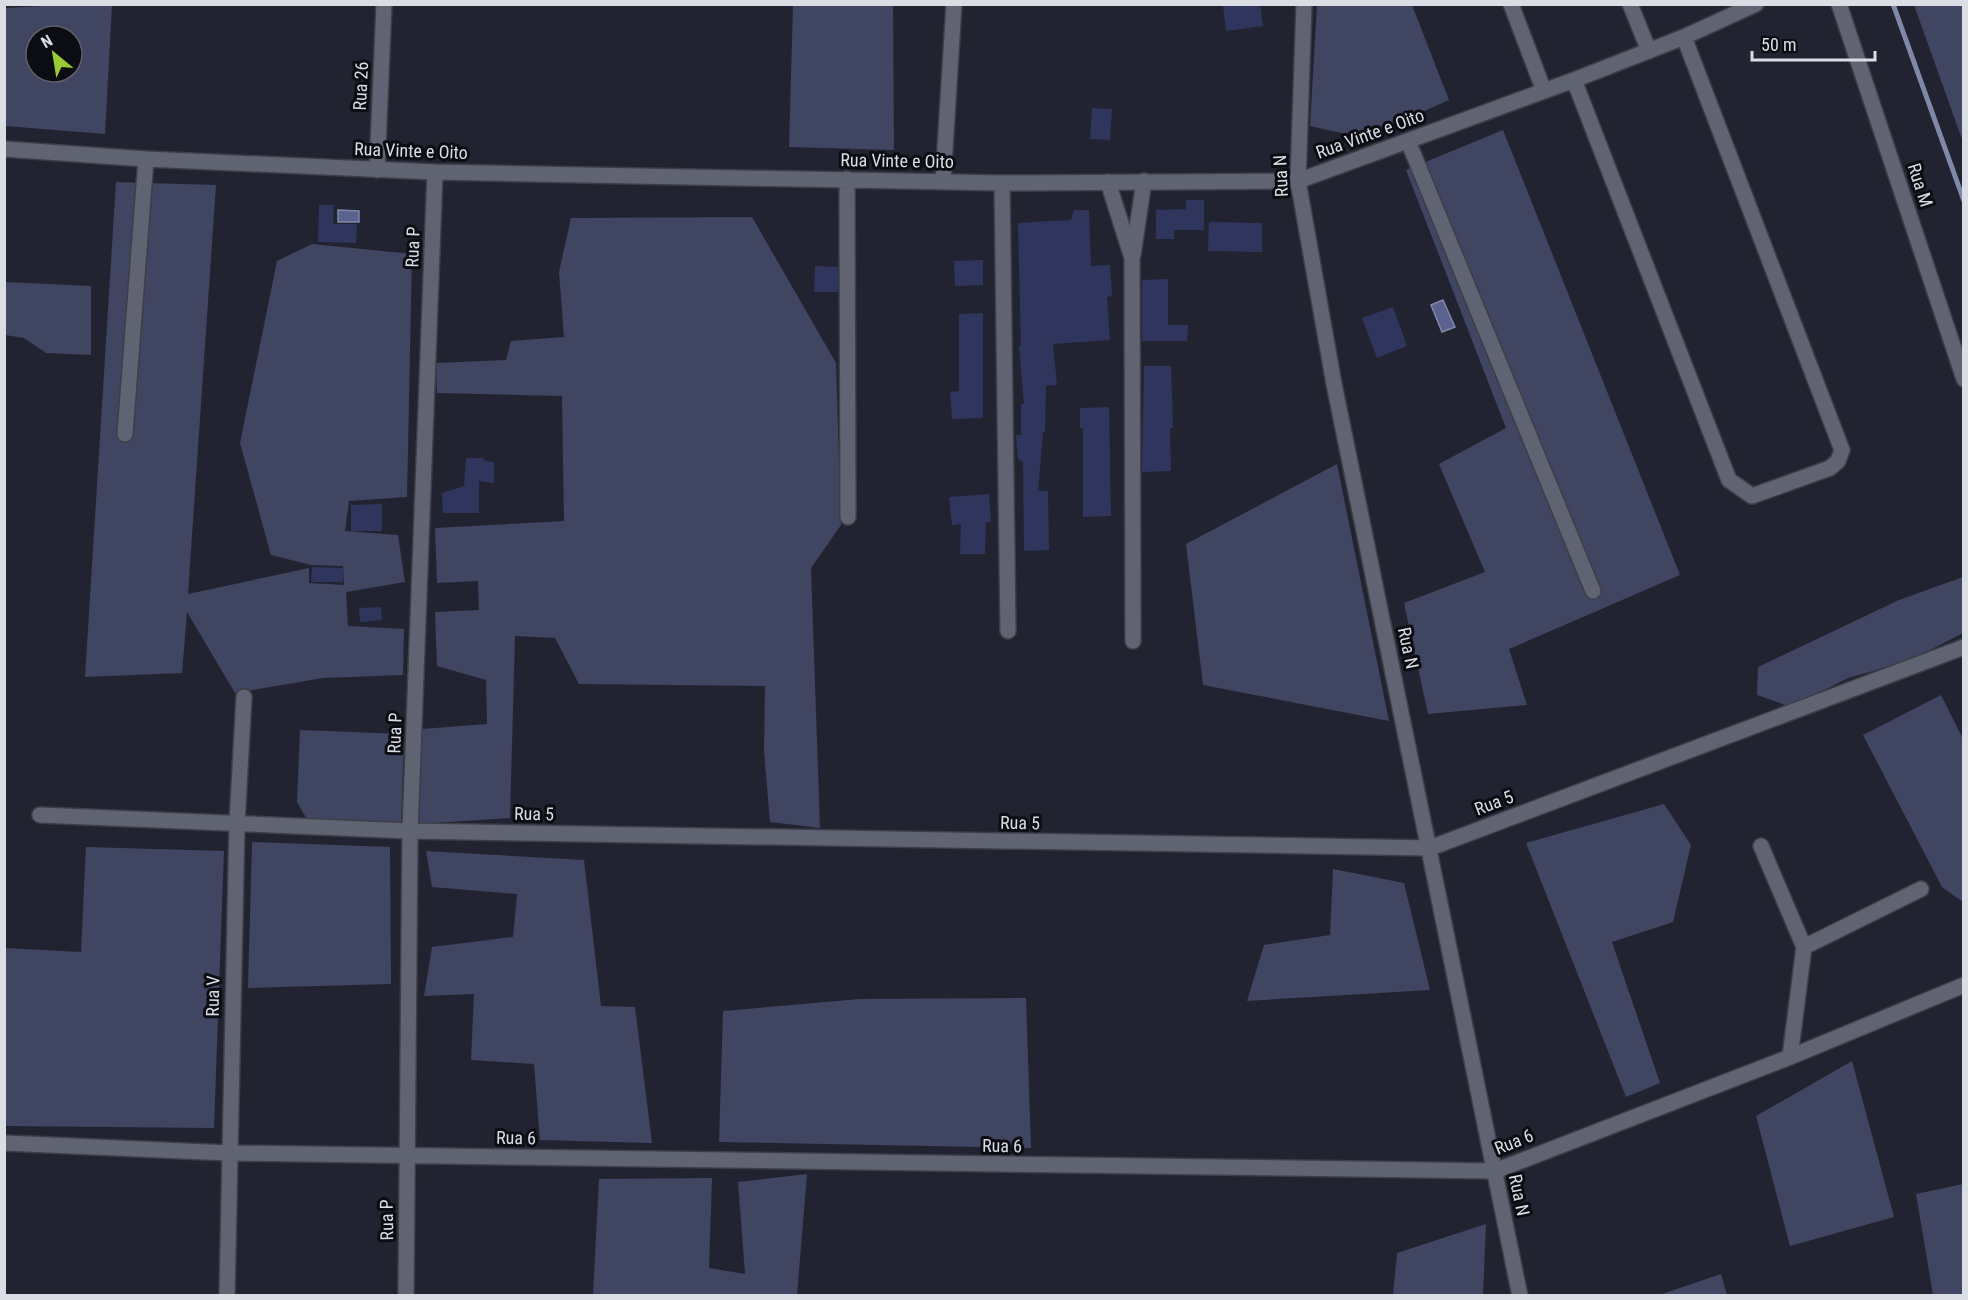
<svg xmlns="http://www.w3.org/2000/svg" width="1968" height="1300" font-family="'Roboto Condensed',sans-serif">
<rect width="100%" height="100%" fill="#212430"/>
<path fill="#404562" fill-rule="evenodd" d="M62 5H112L105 134 5 126V8ZM36 36H72V72H36Z
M793 5H893L894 150 789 147Z
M1317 5H1412L1449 100 1364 138 1310 126Z
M1914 5H1963V142Z
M1503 130 1680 575 1509 649 1527 705 1428 714 1404 603 1485 572 1439 464 1506 428 1406 170Z
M116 182 216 185 188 594 309 568V583L344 585 343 566 311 565 271 555 240 443 277 261 312 244 412 254 407 497 349 501 345 531 398 535 405 582 346 592 348 626 404 629 403 675 323 678 235 693 187 612 182 673 85 677Z
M752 217 836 363 841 525 811 568 820 828 770 822 764 751 765 686 579 684 555 638 515 636 510 818 419 824 422 729 487 724 486 680 437 666 435 612 479 610 478 581 437 583 435 528 564 521 562 396 437 393 436 363 506 360 511 341 564 337 559 272 571 218Z
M5 282 91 286V355L46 353 24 338 5 335Z
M1337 464 1389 721 1203 685 1186 544Z
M1963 577V633L1909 661 1848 678 1791 707 1757 695 1758 667 1899 600Z
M1941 695 1963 739V902L1942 887 1863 735Z
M300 730 404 734 401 828 308 821 297 802Z
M1664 804 1691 845 1673 922 1612 942 1660 1083 1626 1097 1526 843Z
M252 842 390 847 391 984 248 988Z
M86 847 224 851 214 1128 5 1126V948L81 952Z
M426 851 584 860 601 1006 635 1007 652 1143 540 1140 534 1064 471 1060 474 994 424 996 432 947 513 937 517 894 432 887Z
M1333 869 1404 883 1430 990 1247 1001 1264 945 1330 935Z
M1026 998 1031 1148 719 1142 723 1011 860 999Z
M1852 1061 1894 1217 1790 1246 1756 1116Z
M807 1174 797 1295H593L599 1179 712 1178 709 1268 745 1274 738 1182Z
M1963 1184V1295H1933L1916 1194Z
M1486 1224 1483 1295H1393L1397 1253Z
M1721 1274 1727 1295H1659Z"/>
<path fill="#5b628f" stroke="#8187a9" stroke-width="1.5" d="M338 210 359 211V222H338Z
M1443 300 1455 327 1442 332 1431 305Z"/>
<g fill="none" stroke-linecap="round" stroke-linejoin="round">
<path stroke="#8187a9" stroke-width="5" d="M1893 4 1964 201"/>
</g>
<path fill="#30355e" d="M1260 4 1263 26 1226 31 1223 6Z
M1092 108 1112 109 1110 140 1090 139Z
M1186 200H1204V230H1174V239H1156V210L1186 209Z
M319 205H334L333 224H357L356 243 318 242Z
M1074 210H1089L1091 266 1110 265 1112 296 1107 297 1110 340 1053 344 1057 385 1046 386 1045 432H1043L1038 491H1048L1049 550 1024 551 1023 462 1018 459 1016 435H1021V404H1024L1019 346H1021L1018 223 1071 220Z
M1209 222 1262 223V252L1208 251Z
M983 260V285L955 286 954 261Z
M815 266 838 267V292H814Z
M1168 279V325H1188L1187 341H1142V280Z
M1393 307 1407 346 1377 358 1362 318Z
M983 313V418L952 419 950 392 959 391V314Z
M1144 366H1171L1173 428H1170L1171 471 1142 472Z
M1109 407 1111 516 1083 517V428H1080V408Z
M466 458H483L485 461 494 462V483L479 481V513H443L442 493 464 486Z
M989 494 991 522H986L985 554H960L961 524 952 525 949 497Z
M382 504V531H351V505Z
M312 567 343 568V582H311Z
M381 607 382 620 360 622 359 608Z"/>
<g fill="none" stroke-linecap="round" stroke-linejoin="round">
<g stroke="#3d3f48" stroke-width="18">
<path id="minor" d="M1304 4 1298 181 1334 384 1520 1296
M1511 4 1544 91
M1630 4 1649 51
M1839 4 1964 379
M1574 80 1729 480 1752 496 1830 468 1838 461 1842 450 1684 37
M1408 141 1593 591
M4 149 146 159 435 172 1002 183 1298 181 1574 80 1684 37 1756 4
M377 170 384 4
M847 179 848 517
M943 181 954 4
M1108 182 1132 258 1133 641
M1002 183 1008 631
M1133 255 1144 181
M125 434 146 159
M40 815 410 831 1430 848 1964 647
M1761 846 1804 947
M1790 1057 1804 947 1921 889
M4 1143 229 1153 1495 1171 1790 1057 1964 985
M227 1296 237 823 244 697
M406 1296 410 831 435 172"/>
</g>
<use href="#minor" stroke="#606371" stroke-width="15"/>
</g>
<g text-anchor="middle" stroke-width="6" stroke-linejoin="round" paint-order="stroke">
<g font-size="18" fill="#dbdde5" stroke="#0c0d13">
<text transform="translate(361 86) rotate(-87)" y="6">Rua 26</text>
<text transform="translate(1370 134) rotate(-20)" y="6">Rua Vinte e Oito</text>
<text transform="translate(411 151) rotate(2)" y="6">Rua Vinte e Oito</text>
<text transform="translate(897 161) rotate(1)" y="6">Rua Vinte e Oito</text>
<text transform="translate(1281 176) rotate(-93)" y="6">Rua N</text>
<text transform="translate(1920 185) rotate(72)" y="6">Rua M</text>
<text transform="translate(413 247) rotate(-88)" y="6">Rua P</text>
<text transform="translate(1408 648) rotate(78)" y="6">Rua N</text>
<text transform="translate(395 733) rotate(-88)" y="6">Rua P</text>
<text transform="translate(1494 803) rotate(-21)" y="6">Rua 5</text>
<text transform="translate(534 814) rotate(1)" y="6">Rua 5</text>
<text transform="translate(1020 823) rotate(1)" y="6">Rua 5</text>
<text transform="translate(213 996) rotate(-89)" y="6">Rua V</text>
<text transform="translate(516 1138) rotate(1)" y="6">Rua 6</text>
<text transform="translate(1514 1142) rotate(-22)" y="6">Rua 6</text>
<text transform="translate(1002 1146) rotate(1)" y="6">Rua 6</text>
<text transform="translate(1519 1195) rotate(78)" y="6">Rua N</text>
<text transform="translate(387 1220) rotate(-91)" y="6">Rua P</text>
</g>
</g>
<rect width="1968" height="1300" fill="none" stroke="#dbdde5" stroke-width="12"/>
<g transform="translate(54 54) rotate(330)"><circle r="28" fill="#0c0d13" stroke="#5f6067" stroke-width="1.5"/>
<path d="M0-4.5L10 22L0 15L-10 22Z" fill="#9acb34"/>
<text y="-9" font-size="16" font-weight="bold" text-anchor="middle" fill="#dbdde5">N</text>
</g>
<path d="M1752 51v9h123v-9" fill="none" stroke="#dbdde5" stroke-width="3"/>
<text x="1761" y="51" font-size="18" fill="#dbdde5" stroke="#0c0d13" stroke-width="4.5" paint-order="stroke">50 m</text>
</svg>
